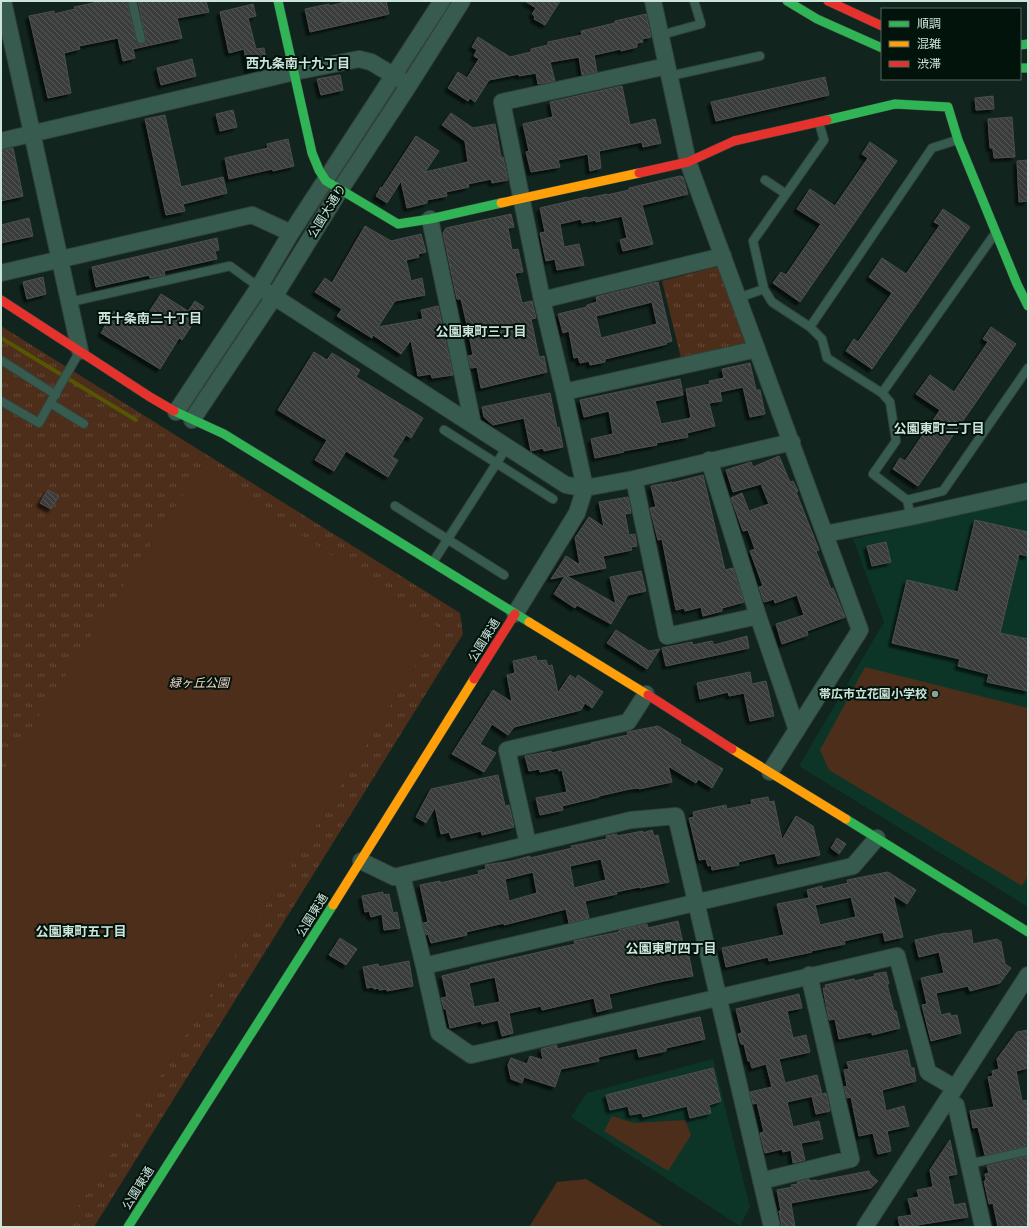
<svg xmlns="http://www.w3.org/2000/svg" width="1029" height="1228" font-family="'PT Serif','Noto Sans JP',serif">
<defs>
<pattern id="grass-tufts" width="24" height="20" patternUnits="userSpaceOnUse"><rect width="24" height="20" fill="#4c2e1a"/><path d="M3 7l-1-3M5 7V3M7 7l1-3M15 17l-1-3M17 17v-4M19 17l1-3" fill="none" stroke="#654c3b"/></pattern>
<pattern id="building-back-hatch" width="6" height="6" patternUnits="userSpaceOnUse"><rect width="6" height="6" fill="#3b3e3e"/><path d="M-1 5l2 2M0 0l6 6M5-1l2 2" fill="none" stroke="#565a59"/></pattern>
<filter id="shadow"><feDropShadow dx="-3.5" dy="3.5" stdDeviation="1" flood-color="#0009"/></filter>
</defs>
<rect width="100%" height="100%" fill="#11251e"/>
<path fill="#0c3528" d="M1028 500V907L799 766 884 622 853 539Z
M713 1059 750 1207 740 1226 571 1117 587 1093Z"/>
<path fill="url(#grass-tufts)" d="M719 266 749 342 681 358 662 281Z
M1 326 460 613 463 634 94 1227H1Z"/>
<path fill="#4c2e1a" d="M201 467 439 628 66 1227H1V774Z
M865 667 1028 708V876L1022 886 829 770 820 750Z
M612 1116 634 1123 685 1120 691 1135 668 1171 604 1131Z
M586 1179 664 1227H529L557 1182Z"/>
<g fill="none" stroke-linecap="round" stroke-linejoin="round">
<path stroke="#555503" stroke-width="4" d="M1 338 136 420"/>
</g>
<path fill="url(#building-back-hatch)" stroke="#4c4e4e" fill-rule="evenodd" filter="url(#shadow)" d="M103 1H127L136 40 140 44 144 43 146 38 138 1H206L209 12 177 18 182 38 133 49 135 58 123 61 118 38 79 46 80 49 64 53 71 93 48 98 29 16 54 11V14L75 9 74 7Z
M350 1H386L389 14 310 32 305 9 329 4V6Z
M525 1H560L545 25 534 19 535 17 532 14 536 8Z
M253 4 256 16 248 18 256 49 264 48 267 66 248 70 244 49 229 53 220 12Z
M646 14 651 37 642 39 643 42 637 43V47L621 51V49L594 55 597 72 582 75 579 57 550 62 555 81 538 84 536 73 519 76V74L489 80 475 102 470 98 468 101 448 88 458 72 467 78 479 59 474 56 477 50 472 47 478 37 510 57 531 52V49L548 45V42L582 35 581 31 615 23V21Z
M192 59 196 76 161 85 157 68Z
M340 75 343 90 321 95 317 79Z
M825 77 829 95 716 121 711 102Z
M622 86 630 125 655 119 661 143 643 147 642 142 599 151 601 168 590 171 588 154 558 160 560 167 531 172 526 152 529 151 523 124 553 117 550 102Z
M993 96 994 109 976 110 975 98Z
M233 110 237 127 220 131 216 114Z
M451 113 473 128 495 124 501 157H503L508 180 492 183 491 179 468 184 469 187 446 192 447 196 427 200V203L407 208 401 181 387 203 376 196 381 187 382 188 416 136 439 151 425 172 468 162 465 141 442 125Z
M165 115 181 187 223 177 227 193 183 204 185 211 166 215 145 119Z
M1012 117 1015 157 994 158 993 148H990L988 119Z
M288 139 294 166 273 171 272 169 229 179 225 158 268 148 267 144Z
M870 142 897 161 800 302 773 283 781 272 786 275 821 224 797 209 810 189 835 206 868 158 862 154Z
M13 148 23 196 1 201V150Z
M1028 160V201L1019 202 1017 161Z
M680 176 683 177 688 194 642 205 653 244 623 251 620 240 627 238 622 216 596 222V220L582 223 581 219 560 224 564 247 579 244 584 265 557 270 555 259 546 261 540 233 545 232 540 208 587 197 588 198 607 194V195L629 190V188Z
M943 209 970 227 872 369 846 351 854 339 858 342 892 293 869 277 882 258 906 274 940 225 934 222Z
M511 214 514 227 508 228 512 250 518 249 523 272 515 273 522 303 532 301 536 318 531 319 539 357 544 356 547 372 481 388 477 367 471 368 468 356 473 355 468 329 461 299H457L443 233 446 228Z
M29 218 33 236 1 243V225Z
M365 226 391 241 421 234 426 252 418 254 419 257 406 260 411 281 422 278 425 295 395 301 378 327 423 319 421 310 438 306 453 375 432 378 431 374 418 376 411 340 401 354 373 335 372 338 337 316 342 309 315 292 325 278 332 283Z
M217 238 219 250 215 251 217 259 164 271 165 275 150 278 149 275 96 287 92 267Z
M43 277 46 294 27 299 23 282Z
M658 282 672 341 666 343 667 344 605 359V362L590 365 589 361 580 363 578 357 574 358 569 331 563 333 558 314 587 307V305L597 302 596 297ZM652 302 657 324 601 338 596 316Z
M161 294 188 311 195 301 204 307 182 340 179 338 160 369 101 333 114 311 139 327Z
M991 327 1016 344 918 486 893 469 900 458 905 461 940 410 916 394 930 375 954 392 988 342 983 339Z
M314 352 327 360 332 353 360 370 356 377 423 418 411 438 406 435 392 457 398 460 388 477 346 451 334 471 315 460 327 440 278 410Z
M750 363 756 390H760L765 414 750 417 743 387 720 392 722 401 709 403 715 426 687 433 688 437 656 443 657 445 623 451 624 452 595 458 591 439 613 434 609 411 584 417 580 400 680 379 683 395 655 401 661 424 691 418 686 389 710 384 709 381 724 378 722 369Z
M550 393 557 428 559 427 563 447 544 451 543 448 531 451 524 418 493 425 484 417 482 407Z
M779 456 790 482 793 481 798 491 796 492 819 550 816 551 831 589 833 588 845 617 807 631 808 635 782 644 776 624 804 615 797 595 775 603 774 599 764 602 759 587 763 586 750 551 755 549 748 530 743 531 731 498 742 493 749 511 769 504 761 484 733 492 726 470 751 462 753 467Z
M703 475 725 570 733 568 744 602 722 608V611L703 616 701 607 685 611 684 608 676 610 662 539 658 540 650 508 656 507 651 486 672 482V483Z
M48 490 59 496 51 509 40 503Z
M628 497 631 513 625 514 629 535 635 534 637 546 631 547 632 550 603 556 606 568 567 576 616 604 610 577 641 571 646 591 628 595 611 624 577 605 575 608 554 594 565 576 551 579 566 556 580 565 575 538 589 517 604 527 599 502Z
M975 520 1028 532V556L1019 554 1000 633 1028 639V691L987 682 989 674 958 666 960 659 892 643 907 580 958 592Z
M886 542 891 562 872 566 867 546Z
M616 630 649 651 660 649 647 669 607 643Z
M747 636 749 648 666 666 662 648 692 642 693 645 712 641 714 645Z
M536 656 537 661 546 660 548 666 552 665 558 693 570 675 576 679 578 675 603 692 592 708 585 703 581 710 514 727 508 735 492 724 480 744 496 753 484 772 452 754 493 690 512 702 507 675 515 673 513 661Z
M750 672 752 684 766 681 774 716 750 721 744 693 729 696 728 692 700 699 697 683Z
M658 726 681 740 680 743 723 769 712 788 698 779 696 783 668 766 672 782 639 789V788L630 789 599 796V797L562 806 563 810 540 815 536 798 567 792 562 770 559 771 558 768 540 772 539 769 529 771 525 756 551 751 552 753 592 744 591 743 628 735 627 732Z
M498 775 505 806 509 805 514 827 482 835 481 831 451 838 449 832 441 834 435 807 426 823 416 817 431 789Z
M768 797 769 802 774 801 782 840 796 816 813 826 820 855 778 864 775 853 738 862 739 865 712 870 711 865 708 866 706 859 699 860 689 818 694 817 693 812 726 805 727 809 752 804 751 800Z
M652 830 654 836 658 835 669 882 640 888 639 887 616 892 617 894 585 901 589 918 569 923 566 909 504 925V923L466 932 467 935 431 943 428 934 426 935 423 923 428 922 420 885 440 881V883L479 874 478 871 486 869 485 865 512 861 530 856V858L572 848 571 846 607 839 606 836 617 834V836L643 831V833ZM601 859 606 880 574 888 570 866ZM533 872 537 893 509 901 505 879Z
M837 838 846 844 839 854 831 848Z
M888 872 916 890 907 904 893 895 903 937 885 941 883 932 844 941 845 944 811 951 812 952 769 961 768 957 726 967 722 948 784 935 777 904 809 898 807 890 822 886V889L848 883 847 880ZM851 897 856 917 820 925 815 905Z
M383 892V895L389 894 393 913 397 912 400 928 384 930 382 914 371 917 369 911 365 912 362 896Z
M678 921 686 956H689L693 976 664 981 609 994 612 1008 597 1012 594 998 542 1010 541 1006 509 1013 513 1033 502 1036 498 1020 482 1024 481 1021 450 1028 446 1009H444L441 998 447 997 442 976 470 969V968L575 944 574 941 619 932V930L627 928 647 924 648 928ZM495 977 500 1002 474 1007 469 983Z
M971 930 973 944 997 939 1001 942 1005 964 1011 968 1000 983 970 991 968 986 936 993 941 1015 950 1013 951 1016 957 1015 961 1033 931 1041 922 1005 927 1004 921 978 944 973 939 952 919 957 915 940 946 933V934Z
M340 938 357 949 346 965 329 955Z
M409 961 413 986 387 991V989L379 990V988L374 989 373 987 367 988 363 967 378 964 379 967Z
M886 972 889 984H887L894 1011H896L900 1028 872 1035V1032L839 1039 835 1019 829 1020 823 988H826L825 985 854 979 855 981 875 976 874 974Z
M799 994 802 1008 787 1011 793 1038 806 1035 810 1052 779 1059 785 1083 817 1075 822 1094 787 1102 793 1127 819 1121 823 1139 801 1143 805 1160 793 1163 791 1150 783 1152 782 1149 765 1153 760 1133 764 1132 757 1103 753 1104 750 1092 772 1087 766 1064 752 1068 750 1061H748L744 1044H741L738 1034 742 1033 736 1009Z
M700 1017 705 1039 666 1048V1051L639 1057 637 1048 598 1057 599 1061 561 1069 555 1087 524 1077 522 1083 511 1079 508 1065 511 1058 527 1064 530 1056 543 1060 541 1049 557 1045V1049Z
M1028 1030V1068L1016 1071 1022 1101 1028 1100V1146L985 1155 978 1127 973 1128 970 1111 994 1107 988 1077 993 1076 992 1071 999 1069 997 1059 1017 1032Z
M907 1050 911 1068H914L916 1081 882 1090 886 1111 904 1106 909 1126 887 1131 891 1151 878 1154 873 1133 859 1136 851 1097 847 1098 844 1087 847 1086 844 1070 849 1069 847 1062Z
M713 1068 721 1101 709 1105 711 1113 690 1118 687 1106 643 1117 642 1113 630 1115 628 1106 610 1110 606 1095Z
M826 1093 830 1111 816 1114 812 1096Z
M950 1140 957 1174 948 1176 954 1205 965 1203 968 1217 917 1225 918 1227H900L898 1217 912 1215 908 1199 919 1197 917 1190 933 1187 930 1170Z
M1028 1156V1227H998L993 1203 989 1204 984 1181H986L985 1174 989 1173 987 1166Z
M869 1171 870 1174 878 1181 871 1188 791 1203 795 1227H782L779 1211H781L777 1190 792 1187 791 1185 798 1184 797 1182 809 1179 810 1181 816 1180 817 1181Z"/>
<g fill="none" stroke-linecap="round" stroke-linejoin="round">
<g stroke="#31423b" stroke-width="10">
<path id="lane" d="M132 1 141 39
M661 35 701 24 694 1
M670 76 760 56
M819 123 824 140 753 241 764 289 772 302 810 327 822 339 827 358 882 393 890 402 896 441 873 474 907 500 911 517
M765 180 786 194
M738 298 764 289
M70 302 230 266 259 287
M810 327 932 148 957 140
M80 351 50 403 84 424
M1 360 56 395
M882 393 994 235
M1 401 39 423 50 403
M444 430 553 499
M907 500 943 491 1028 368
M395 506 504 575
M433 562 507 447
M969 1164 1027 1151"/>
</g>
<g stroke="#31423b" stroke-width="18">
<path id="street" d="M3 1 80 351
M653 1 688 162 860 630 770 772
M1 141 294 72 359 59 371 62 403 81
M430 219 473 425
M1 273 252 215 291 233
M259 287 566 485 585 488 634 479 792 442
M542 300 723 256
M564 392 757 349
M176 412 259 287 291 233 442 1
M192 420 274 297 340 190 409 85 462 1
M709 460 758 616 797 730
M634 479 667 636 758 616
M825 534 911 517 1028 491
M515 614 577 513 585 488 564 392 542 300 502 102 667 66
M528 844 507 750 628 722 646 694
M361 861 394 877 631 820 676 816 772 1227
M402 875 424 966 439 1033 471 1055 897 956 928 1072 955 1088
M424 966 853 866 877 838
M947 1100 956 1105 983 1227
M761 1181 851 1159 809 975
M865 1227 1028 975"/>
</g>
<g stroke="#31423b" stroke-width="10">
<path id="fast" d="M278 1 312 153 319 170 326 181 398 224 430 219 501 203
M787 1 817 19 882 48
M1020 45 1028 44
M1020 68H1028
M827 120 895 104 948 107 958 140 1017 284 1028 306
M174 411 224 434 529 622
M846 819 1028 932
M128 1227 333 905"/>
</g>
<g stroke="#31423b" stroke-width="10">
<path id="slow" d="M501 203 639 173
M529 622 648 695
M732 749 846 819
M333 905 474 679"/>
</g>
<g stroke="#31423b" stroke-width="10">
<path id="jam" d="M828 1 882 26
M639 173 688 162 734 141 827 120
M1 300 150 397 174 411
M474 679 515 614
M648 695 732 749"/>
</g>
<use href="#lane" stroke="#385b50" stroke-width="8"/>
<use href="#street" stroke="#385b50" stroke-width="16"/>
<use href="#fast" stroke="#30b455" stroke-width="9"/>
<use href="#slow" stroke="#ff9f0a" stroke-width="9"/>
<use href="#jam" stroke="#e5322d" stroke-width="9"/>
</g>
<circle fill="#8ba198" stroke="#02130c" stroke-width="1.5" cx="935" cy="694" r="4"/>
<g text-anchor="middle" stroke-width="4" stroke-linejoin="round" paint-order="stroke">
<g font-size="12" fill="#cce4da" stroke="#02130c">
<text transform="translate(327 211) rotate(-58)" y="4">公園大通り</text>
<text transform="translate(484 640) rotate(-58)" y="4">公園東通</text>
<text transform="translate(312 915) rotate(-58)" y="4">公園東通</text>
<text transform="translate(138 1188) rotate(-58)" y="4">公園東通</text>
</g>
<g font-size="12" font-style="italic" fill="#f2d4c5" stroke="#02130c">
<text x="199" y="687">緑ヶ丘公園</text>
</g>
<g font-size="12" font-weight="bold" fill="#cce4da" stroke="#02130c" text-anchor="end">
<text x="927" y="698">帯広市立花園小学校</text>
</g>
<g font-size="13" font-weight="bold" fill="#cce4da" stroke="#02130c">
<text x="298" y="68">西九条南十九丁目</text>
<text x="150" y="323">西十条南二十丁目</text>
<text x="481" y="336">公園東町三丁目</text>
<text x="939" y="433">公園東町二丁目</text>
<text x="81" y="936">公園東町五丁目</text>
<text x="671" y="953">公園東町四丁目</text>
</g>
</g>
<rect width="1029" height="1228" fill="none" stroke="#cce4da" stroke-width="4"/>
<rect x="881" y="8" width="140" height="72" fill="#02130c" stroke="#53675e"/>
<rect x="889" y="21" width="20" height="6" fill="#30b455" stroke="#53675e"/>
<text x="917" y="28" font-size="12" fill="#cce4da">順調</text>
<rect x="889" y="41" width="20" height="6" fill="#ff9f0a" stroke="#53675e"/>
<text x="917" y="48" font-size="12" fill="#cce4da">混雑</text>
<rect x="889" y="61" width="20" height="6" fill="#e5322d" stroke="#53675e"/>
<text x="917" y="68" font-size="12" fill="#cce4da">渋滞</text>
</svg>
